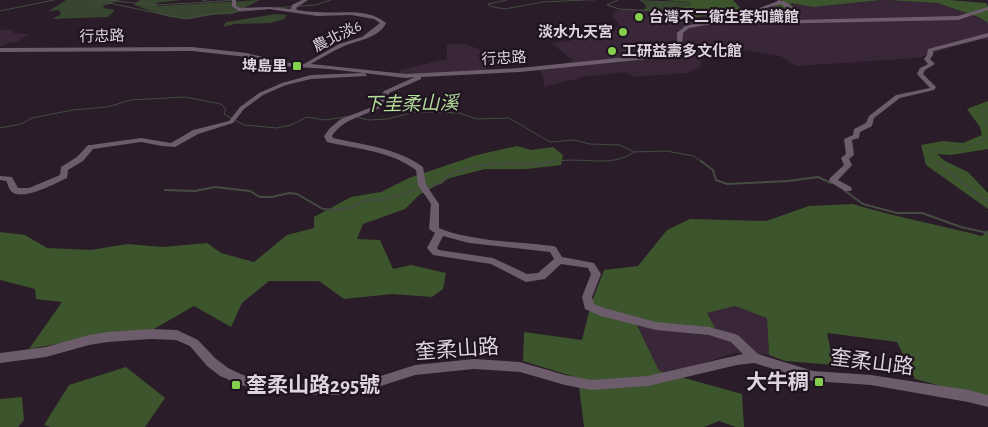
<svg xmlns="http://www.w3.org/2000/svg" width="988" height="427" font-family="'Alegreya Sans','Noto Sans TC',sans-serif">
<rect width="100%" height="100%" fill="#2a1c29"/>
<path fill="#392638" d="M887 0 938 3 956 8 988 23V40L985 39 949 48 918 58 796 66 780 56 731 48 702 52 701 66 688 73 633 77 626 72 584 77 544 87 543 77 539 69 574 61 551 43 579 39 609 31 621 26 613 17 614 12 626 8 661 12 670 22 721 13 763 15 778 9 794 10 789 3 813 7Z
M12 29 13 33 29 34 17 42 8 43 0 47V30Z
M447 44H467L480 50 479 59 498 58 501 64 486 67V72L398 75 400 70 447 59Z
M735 306 767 318 769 355 735 353 668 374 658 371 637 324 714 327 707 313Z"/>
<path fill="#38462f" d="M66 0H121L103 6 104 8 115 10 108 17 53 19 61 14 59 10 49 11Z
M139 0H181L156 3 157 6 260 0 233 14 212 15 190 19 169 17 134 5Z
M639 0 690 2 693 7H677L663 10 661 12 642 10 646 8 645 4Z
M276 14 287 15 284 19 271 23 235 24 223 27 226 22Z"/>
<path fill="#3d552d" d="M664 0H733L740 8C756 10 769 11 783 2L782 0H882L813 7 790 3 795 11 778 9 763 15 721 13 670 22 661 12 663 10 692 6 690 2Z
M887 0H949L986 3 988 6V23L978 17 938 3Z
M988 101V149L951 155 937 154 945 161 968 172 988 193V209L926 165 921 145 943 141 963 143 982 135 980 127 967 109Z
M517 146 531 150 553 147 563 155 561 165 527 169H485L450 178 419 195 405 209 363 224 357 239 380 240 393 269 411 265 446 273 443 289 432 297 392 294 344 299 319 281H269L242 303 231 327 194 306 147 333 106 335 29 349 62 302 36 299 35 289 0 280V232L25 235 47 248 91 250 127 244 163 247 207 243 221 253 254 262 287 235 314 228V217L351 197 381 192 409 178 477 155Z
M853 204C896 217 939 225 982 236L988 230V399L915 379 897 342 827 333 834 365 785 361 769 355 767 318 735 306 707 313 715 328 696 329 637 325 659 371 742 394 744 427H736L719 421 704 427H584L578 378 523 361 524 332 582 340 591 304 604 270 638 266 667 230 690 219 766 221 809 206Z
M126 367 165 398 145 427H51L44 425 69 385Z
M22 397 24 420 18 427H0V399Z"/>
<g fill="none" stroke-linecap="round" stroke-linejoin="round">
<path stroke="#454c42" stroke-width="1" d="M95 0 185 19 210 14 266 9
M107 0 154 5 211 2
M202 0 211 2 234 0
M507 0 488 4 493 7 505 9 543 2 585 0
M588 0H594
M618 0 607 5 619 9 654 11
M273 8 315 5 331 0
M0 11 54 0
M988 110 983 109 982 116 988 126
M357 117 368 120 388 119 415 112H431L459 113 477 119 509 118 550 142 574 140 590 144 620 145 634 152 666 151 694 156 703 163
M0 128 21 124 32 118 73 110 107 107 131 100 185 97 221 104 226 109 224 114 244 125 277 128 291 125 307 117 325 120 352 116
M550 163C577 154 610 170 634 152
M938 163 929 151 967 147 988 138"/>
<path stroke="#454c42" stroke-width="2" d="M701 161 713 170 716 180 727 184 788 181 818 177 831 183
M937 161 956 178 988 202
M427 187 441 183 446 177 454 172 476 166 511 163 536 165 554 161
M165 190 195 191 215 187 250 191 260 197H272L289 193 297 194 323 209 334 210 351 208 364 200H383L422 188
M844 190 863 204 897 213H922L961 227 988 233"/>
<path fill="#6d5c6c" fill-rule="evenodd" d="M232 0H236V6L240 8 269 7 291 9 292 5 302 0H308L296 8 297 10C304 11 311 12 317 12 339 14 368 7 386 23 380 38 355 41 342 47 331 52 321 58 311 64L406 74 520 68 666 53 677 47V33L685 26 707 21 787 20 785 18 791 12 781 4 759 10 757 9 778 1 777 0C785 0 791 5 796 12L791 18 794 20 958 16 988 7V10L958 20 707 25 689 28 683 33 682 49 667 57 520 72 421 77V79L389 93 380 108C363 116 343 119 332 136L333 138C364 145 397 148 423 167L426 185 439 204V228C467 241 521 242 553 246L556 247 562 257 594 263 601 274 592 297 594 304 604 308 656 322 709 327 735 334 739 336 758 354 813 371 871 375 968 390 988 395V407L968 402 871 385 813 381 754 363 737 365 648 386 591 390 565 385 520 372 474 369 415 375 356 394 335 395 277 394 241 385 220 376 207 366 190 346 176 340 151 339 108 342 89 345 46 357 0 363V353L46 347 89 335 108 332 151 329 177 330 198 340 215 358 228 368 243 375 277 384 335 385 356 384 415 365 474 359 520 362 565 375 591 380 648 376 743 354 731 342 709 335 656 330 601 316 585 309 582 297 591 274 588 268 561 264 545 279 526 282 491 264 433 255 427 248 435 233 429 229 431 204 418 185 416 170C391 151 357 149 327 142L324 136 330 128 341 119 375 106 384 91 415 77 406 78 329 69 281 66 247 57 192 51 0 52V48L192 47 247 53 281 62 304 64 339 44 362 37 380 23 374 19 351 15 317 16 269 9 239 11 232 6ZM443 236 469 243 550 252 554 259 538 273 527 274 493 258 439 250 437 248Z
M988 33V37L933 51V55L930 59 935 64 925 70 923 74 936 87 934 90 900 98 874 118 872 126 860 132 859 138 852 140 854 155 849 159 852 165 838 180 851 187 852 189 851 191H845L830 182 829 180 830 178 844 165 841 158 846 154 844 139 853 135 854 129 866 123 869 116 896 95 930 88 917 74 920 68 928 64 924 59 927 55 928 49Z
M364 73 367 75 366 76 311 79 286 85 263 95 244 109 233 123 198 134 175 147 162 146 141 142 93 149 83 161 68 170 67 178C56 183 24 201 12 192 9 190 8 184 6 181L0 180V176L12 177 18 188H29L60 175 61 167 77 157 88 145H91L141 138 171 143 193 130 229 121 240 107 259 93 282 83 311 75Z"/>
</g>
<g fill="#84cf4d" stroke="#201320" stroke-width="2">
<circle cx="639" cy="17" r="5"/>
<circle cx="623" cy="32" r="5"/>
<circle cx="612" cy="51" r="5"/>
<rect x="292" y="61" width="10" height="10" rx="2.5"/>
<rect x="814" y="377" width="10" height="10" rx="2.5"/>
<rect x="231" y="380" width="10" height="10" rx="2.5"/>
</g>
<g text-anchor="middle" stroke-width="4.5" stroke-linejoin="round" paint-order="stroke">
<g font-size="15" font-weight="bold" fill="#ded4dd" stroke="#201320" text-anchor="start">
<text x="649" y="22">台灣不二衛生套知識館</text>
<text x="613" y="37" text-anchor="end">淡水九天宮</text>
<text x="622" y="56">工研益壽多文化館</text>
<text x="287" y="71" text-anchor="end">埤島里</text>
</g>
<g font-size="15" fill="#ded4dd" stroke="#201320">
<text transform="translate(102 36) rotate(-1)" y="5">行忠路</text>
<text transform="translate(337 36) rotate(-26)" y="5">農北淡6</text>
<text transform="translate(504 58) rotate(-3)" y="5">行忠路</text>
</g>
<g font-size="19" font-style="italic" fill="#b3dd9a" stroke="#201320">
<text transform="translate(411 103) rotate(-1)" y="7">下圭柔山溪</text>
</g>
<g font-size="21" fill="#ded4dd" stroke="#201320">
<text transform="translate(457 349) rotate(-4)" y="7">奎柔山路</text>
<text transform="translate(872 362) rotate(7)" y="7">奎柔山路</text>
</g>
<g font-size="21" font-weight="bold" fill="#ded4dd" stroke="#201320" text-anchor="end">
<text x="809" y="389">大牛稠</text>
<text x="246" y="392" text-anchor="start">奎柔山路295號</text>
</g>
</g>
</svg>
